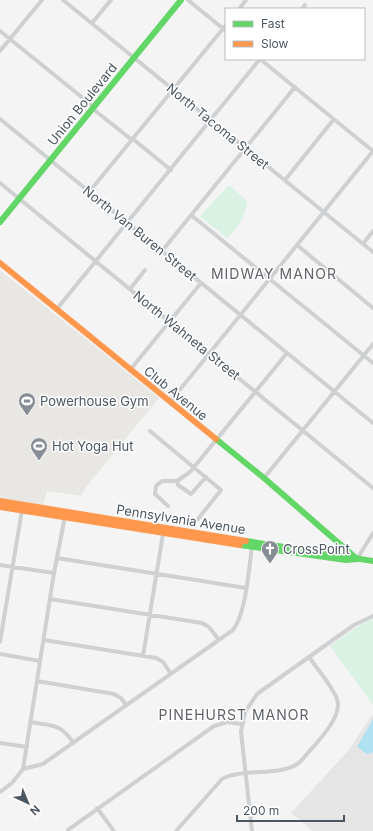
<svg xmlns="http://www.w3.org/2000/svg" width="373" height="831" font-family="Inter,sans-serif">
<rect width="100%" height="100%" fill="#f4f4f4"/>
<path fill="#e8e7e3" d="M0 270 159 398 86 487 81 496 47 491 43 507 0 500Z"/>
<path fill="#e6e5e6" d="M373 714V831H313L291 813 348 751Z"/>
<path fill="#d9f2e3" d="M229 185 247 201C245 218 239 226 227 238L200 216Z
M373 619V705L330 646 357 627Z"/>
<path fill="#aee2f0" d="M373 719V752L367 754 357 747Z"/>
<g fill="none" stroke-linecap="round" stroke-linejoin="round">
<path stroke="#ced0d2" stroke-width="4" d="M63 0 373 252
M188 0 226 31
M239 9 246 0
M302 9 305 5
M92 23 111 0
M0 31 94 107
M0 51 42 0
M260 59 373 151
M93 109 132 140
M0 119 373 423
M133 139 171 170
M285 180 334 119
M0 183 373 488
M89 192 226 25
M191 215 373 363
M363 244 373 231
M297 245 373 308
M162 251 295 87
M130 289 145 270
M56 310 260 59
M130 370 201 283
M170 402 373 151
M150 431 221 490 198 519
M264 478 373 344
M177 481 178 485 191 494 206 477
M168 506 155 494 156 486 162 481H177L190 472 287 353
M57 558 246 588
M357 559 373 533
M0 565 54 573
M50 599 202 623 209 627 219 640
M44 640 156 658 163 662 171 674
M0 642 22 510
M0 654 40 661
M143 656 163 534
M37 681 114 694 121 698 126 705
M30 722C53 726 59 723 73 742
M0 743 27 747
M23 769 43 764 233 630C246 614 249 568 252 546
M0 792 12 783 23 769 54 573 65 516
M97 808 114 831
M68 830 214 726 227 722 241 724
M176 831 222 779C244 767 283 778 301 761 312 747 344 718 337 699 331 684 318 670 309 657
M252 831 241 732 245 712 257 694 354 625 373 616"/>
<path stroke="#63d668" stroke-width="6" d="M0 222 181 0
M216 439 264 478 357 559
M246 541 373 561
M240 545 346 560 357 559"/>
<path stroke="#ff974d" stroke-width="6" d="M0 263 216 439
M0 501 246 541
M0 507 240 545"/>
</g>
<defs>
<g id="stadium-pin" transform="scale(0.9)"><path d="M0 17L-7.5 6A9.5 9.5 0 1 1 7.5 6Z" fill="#868d94" stroke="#fff"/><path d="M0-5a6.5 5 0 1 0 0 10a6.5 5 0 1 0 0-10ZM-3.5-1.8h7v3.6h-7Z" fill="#fff"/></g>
<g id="church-pin" transform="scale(0.9)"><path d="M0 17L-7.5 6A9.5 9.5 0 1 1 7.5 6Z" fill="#868d94" stroke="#fff"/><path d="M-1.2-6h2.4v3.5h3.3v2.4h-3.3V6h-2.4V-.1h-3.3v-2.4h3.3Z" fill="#fff"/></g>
</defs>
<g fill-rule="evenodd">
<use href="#stadium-pin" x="27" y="401"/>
<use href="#stadium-pin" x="39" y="446"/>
<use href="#church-pin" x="270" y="549"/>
</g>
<g text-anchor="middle" stroke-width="3" stroke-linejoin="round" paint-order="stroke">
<g font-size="13" fill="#4a5661" stroke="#fff">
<text transform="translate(82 104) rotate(-51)" y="5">Union Boulevard</text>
<text transform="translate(218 126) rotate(39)" y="5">North Tacoma Street</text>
<text transform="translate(140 233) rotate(39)" y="5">North Van Buren Street</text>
<text transform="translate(187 335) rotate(39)" y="5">North Wahneta Street</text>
<text transform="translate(176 393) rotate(39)" y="5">Club Avenue</text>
<text transform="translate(181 519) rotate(9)" y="5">Pennsylvania Avenue</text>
</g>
<g font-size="13" fill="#4a5661" stroke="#fff" text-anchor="start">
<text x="40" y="406">Powerhouse Gym</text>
<text x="52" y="451">Hot Yoga Hut</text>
<text x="283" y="554">CrossPoint</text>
</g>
<g font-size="14" letter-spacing="1" fill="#5f6368" stroke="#fff">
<text x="274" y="279">MIDWAY MANOR</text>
<text x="234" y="720">PINEHURST MANOR</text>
</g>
</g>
<rect x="225" y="8" width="140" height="52" fill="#ffffff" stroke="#b7bbc0"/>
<rect x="233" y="21" width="20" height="6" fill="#63d668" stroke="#b7bbc0"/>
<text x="261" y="28" font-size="12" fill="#4a5661">Fast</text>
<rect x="233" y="41" width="20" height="6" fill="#ff974d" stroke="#b7bbc0"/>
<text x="261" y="48" font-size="12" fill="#4a5661">Slow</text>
<g transform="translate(28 803) rotate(136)" stroke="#ffffff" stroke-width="3" paint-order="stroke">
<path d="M0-3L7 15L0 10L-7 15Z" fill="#4a5661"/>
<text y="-6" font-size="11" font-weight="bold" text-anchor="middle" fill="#4a5661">N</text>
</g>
<path d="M237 815v6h107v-6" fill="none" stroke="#4a5661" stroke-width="2"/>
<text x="243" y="815" font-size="12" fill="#4a5661" stroke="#ffffff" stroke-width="3" paint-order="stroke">200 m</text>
</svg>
